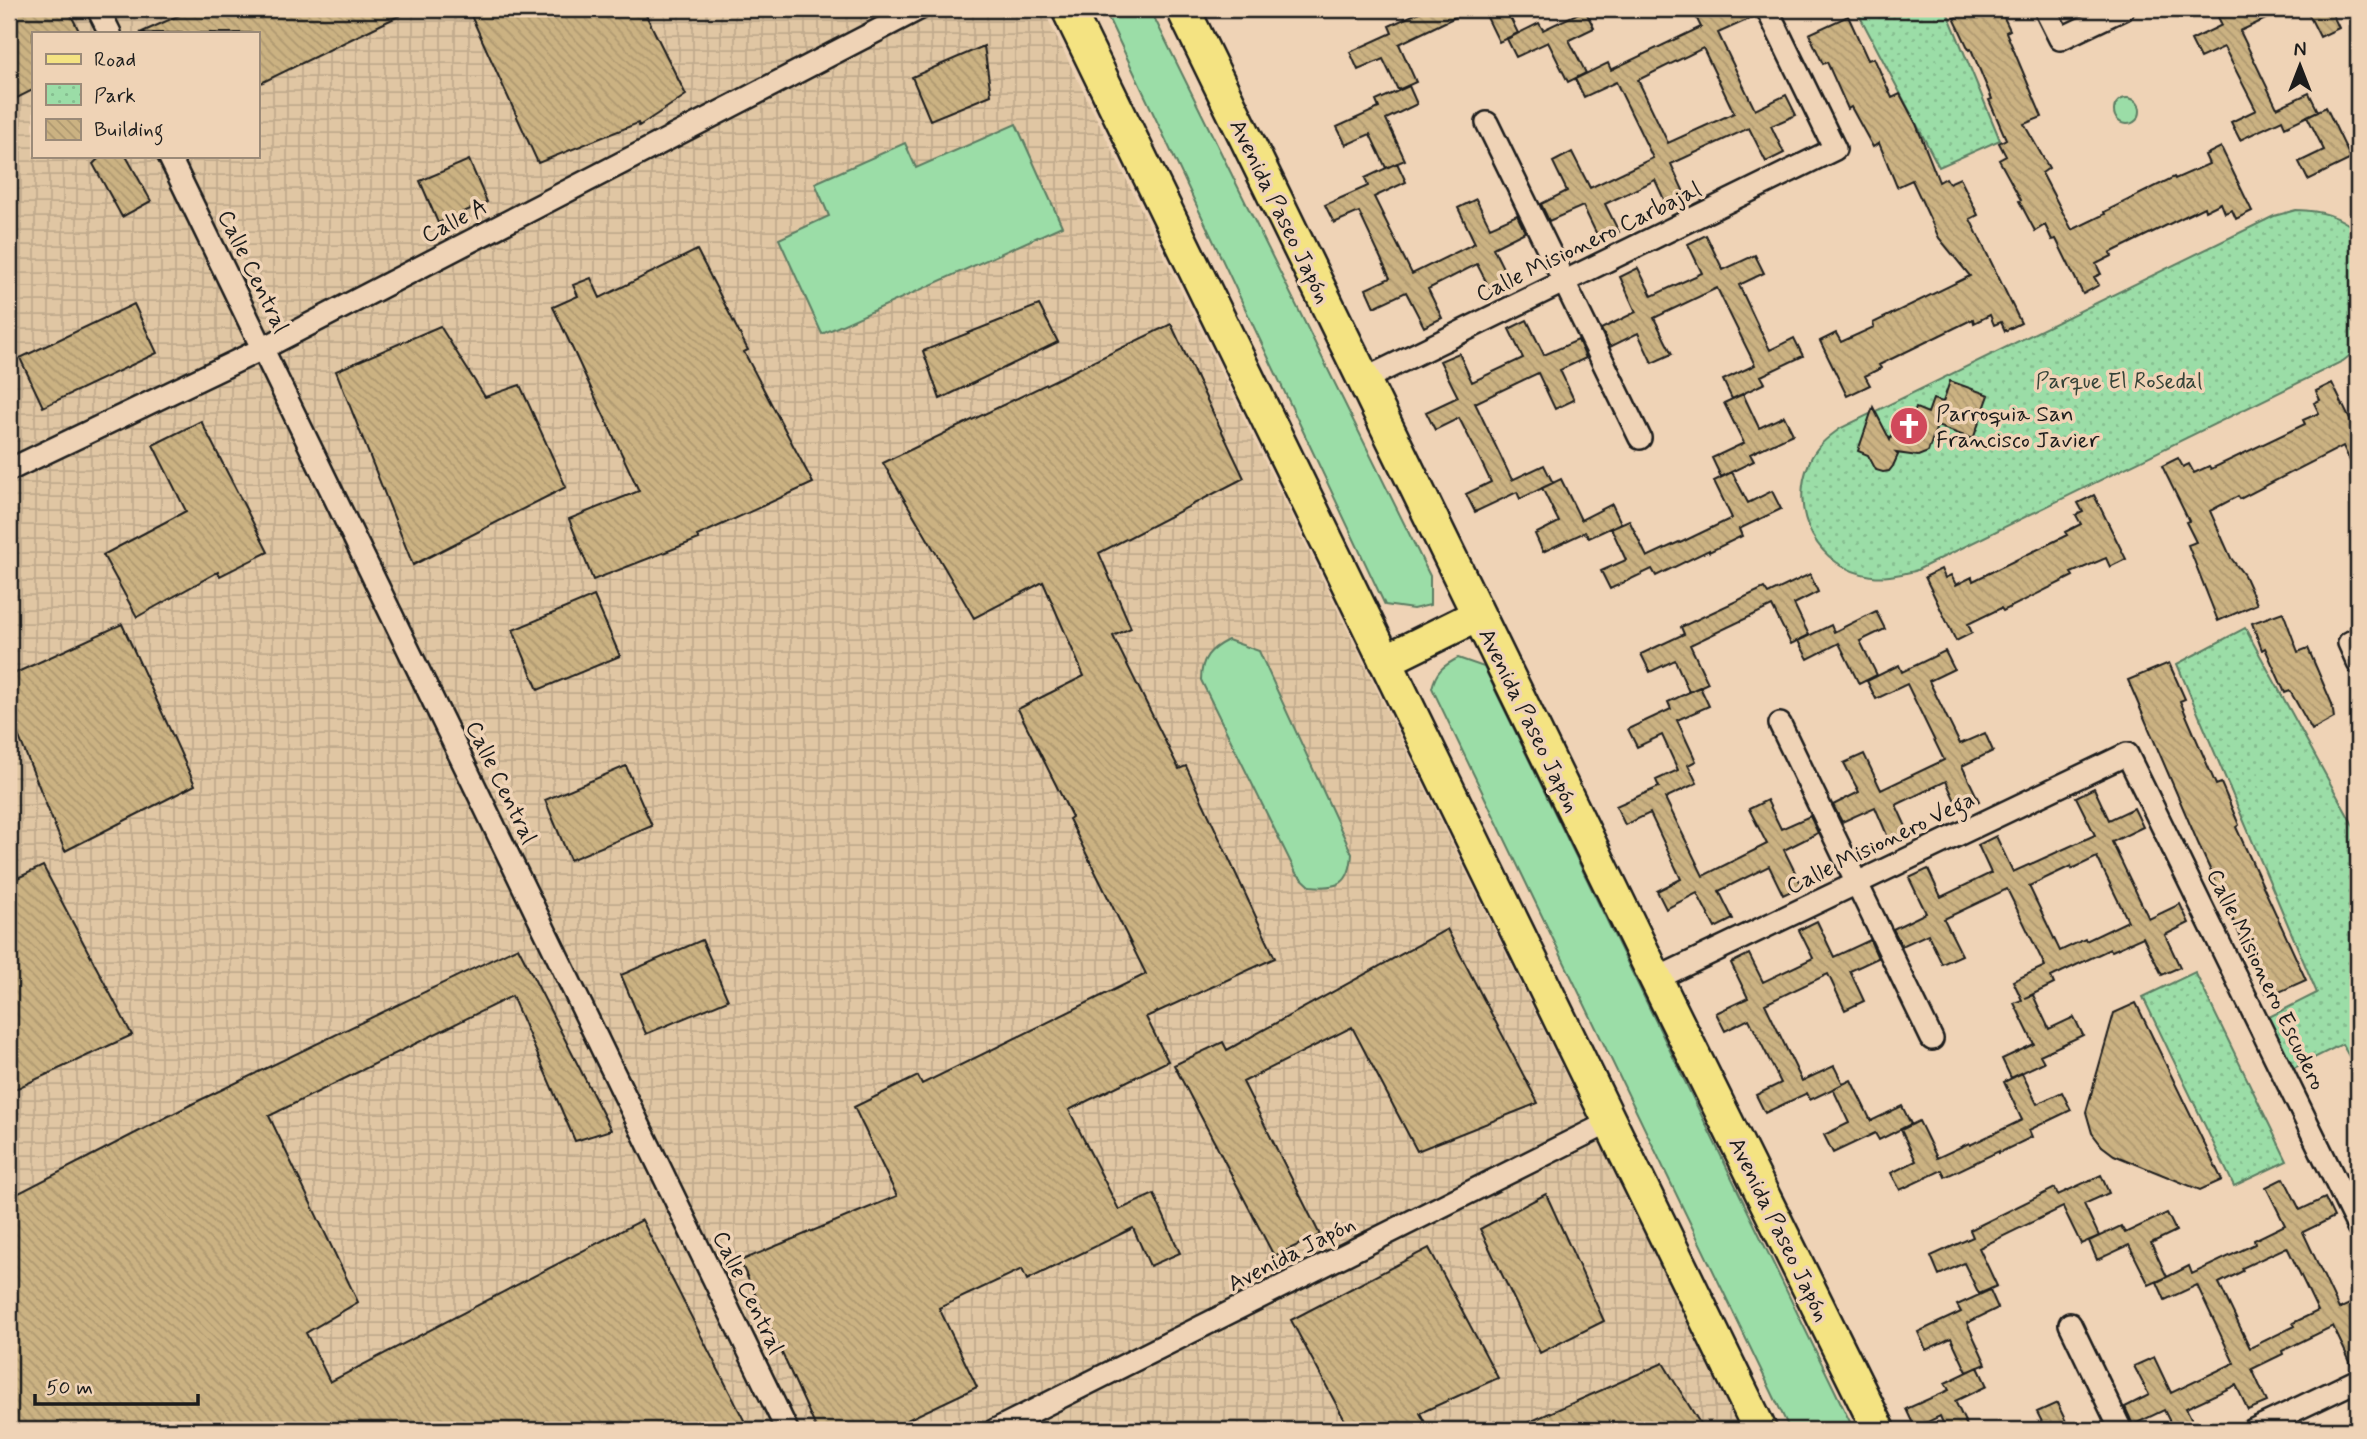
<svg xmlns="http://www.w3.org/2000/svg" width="2367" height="1439" font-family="Mynerve,sans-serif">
<defs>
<pattern id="industrial-grid" width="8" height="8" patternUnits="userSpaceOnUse" patternTransform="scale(1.75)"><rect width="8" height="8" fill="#e0c6a3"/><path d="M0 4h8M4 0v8" fill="none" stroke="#c0aa8c"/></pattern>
<pattern id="park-dots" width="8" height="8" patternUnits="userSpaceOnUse" patternTransform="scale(1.75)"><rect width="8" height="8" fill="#9bdda7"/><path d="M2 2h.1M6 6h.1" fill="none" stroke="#85bd8f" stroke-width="1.8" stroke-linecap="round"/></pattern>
<pattern id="building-back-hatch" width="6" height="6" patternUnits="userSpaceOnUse" patternTransform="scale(1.75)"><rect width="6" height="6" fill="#cbb282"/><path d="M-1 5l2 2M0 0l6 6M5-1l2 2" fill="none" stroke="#ae9870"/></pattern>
</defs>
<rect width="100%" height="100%" fill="#efd3b6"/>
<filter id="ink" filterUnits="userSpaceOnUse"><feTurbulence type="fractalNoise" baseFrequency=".0143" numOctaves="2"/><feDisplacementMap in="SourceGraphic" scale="14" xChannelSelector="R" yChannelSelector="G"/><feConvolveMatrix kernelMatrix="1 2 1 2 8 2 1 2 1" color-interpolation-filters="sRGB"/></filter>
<g filter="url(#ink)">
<path fill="url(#industrial-grid)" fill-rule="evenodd" d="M9 9H1043L1570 1084 1750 1430H9ZM33 33H257V156H33Z"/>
<path fill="#9bdda7" stroke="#5c7c62" stroke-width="2" d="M1104 9H1150L1430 576V605L1413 609 1385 605Z
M2114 111a13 13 0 1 1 26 0a13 13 0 1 1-26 0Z
M1016 124 1062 226 822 334 779 239 829 216 815 183 905 143 916 168Z
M1228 640 1259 651 1352 854C1350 884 1339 889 1310 886L1296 873 1201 680C1201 658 1210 649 1228 640Z
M1458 658 1484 667 1854 1430H1790L1432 688C1436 671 1443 666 1458 658Z"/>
<path fill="url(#park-dots)" stroke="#5c7c62" stroke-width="2" d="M1856 9H1946L2000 140 1939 167Z
M2296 210C2323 211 2337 215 2358 231V349L2343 361 1915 571C1900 574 1887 578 1872 576 1818 569 1788 512 1809 463 1815 447 1828 437 1841 428L2274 216Z
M2245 628 2358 834V1072L2342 1044 2292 1069 2267 1018 2317 993 2177 664Z
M2195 972 2287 1161 2234 1186 2143 997Z"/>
<path fill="url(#building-back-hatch)" stroke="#1c1c1c" stroke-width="2" fill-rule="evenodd" d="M9 9H68L80 33H33V90L9 102Z
M193 9H413L257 85V33H140Z
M468 9H643L686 95 639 126 638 123 538 163Z
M1426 9H1472L1399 44 1416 82 1398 90 1383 59 1358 70 1350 52 1392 33 1389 26Z
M1483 9H1506L1518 33 1499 42Z
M1692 9H1754L1756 16 1718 33 1755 110 1786 95 1796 115 1771 126 1784 153 1766 162 1749 128 1671 164 1688 201 1669 210 1655 180 1605 204 1619 232 1600 241 1583 206 1549 221 1541 204 1567 191 1553 162 1572 152 1590 188 1653 158 1616 82 1584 97 1575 79 1608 63 1611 70 1701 27ZM1703 48 1734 113 1668 143 1638 80Z
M1974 9H2000L2010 30 2006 32 2042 117 2024 124 2049 168 2042 173 2072 230 2105 214 2104 212 2174 177 2175 179 2209 164 2205 155 2221 147 2252 211 2236 219 2232 210 2225 213 2221 203 2205 211 2204 207 2110 253 2112 256 2096 264 2101 274 2094 277 2099 285 2083 294 2056 239 2052 240 2045 225 2035 231 2019 201 2021 200 1999 160 2006 156 1999 143 2006 139 1989 100 1992 99 1971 49 1969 50 1954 18Z
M2214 9H2287L2240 31 2277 108 2309 93 2318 111 2285 127 2282 120 2240 140 2231 122 2256 110 2224 47 2200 58 2191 40 2222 25Z
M2306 9H2330L2339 28 2320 37Z
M1585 10 1594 28 1569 40 1586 73 1568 82 1548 42 1516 57 1507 39 1539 23 1543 30Z
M1848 16 1868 60 1874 58 1892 98 1900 94 1916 124 1939 182 1946 178 1949 183 1960 178 1978 215 1970 219 2021 323 2005 331 2001 322 1994 325 1990 315 1974 323 1973 319 1879 365 1881 368 1865 376 1870 385 1847 396 1820 341 1836 333 1841 342 1874 327 1873 323 1970 276 1939 238 1912 180 1897 187 1879 143 1873 147 1851 107 1848 109 1827 62 1823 64 1809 34Z
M984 46 991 95 930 120 912 77Z
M1409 86 1417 104 1386 119 1405 160 1386 168 1370 134 1346 145 1337 127 1379 108 1376 101Z
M2326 107 2351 159 2308 180 2299 162 2324 150 2307 116Z
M101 156H126L151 201 122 217 93 164Z
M469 160 487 202 438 223 420 181Z
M1397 163 1406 182 1374 197 1412 274 1475 243 1458 208 1476 199 1490 227 1517 215 1525 232 1493 248 1511 284 1492 293 1477 264 1428 289 1442 318 1424 327 1406 292 1374 307 1366 289 1390 278 1359 212 1334 223 1325 205 1368 186 1365 178Z
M1706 235 1723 270 1755 255 1764 273 1739 285 1760 330 1770 350 1794 338 1803 356 1761 376 1765 383 1732 399 1723 380 1755 365 1717 288 1654 318 1672 354 1652 363 1638 333 1610 347 1601 329 1636 312 1620 277 1638 268 1652 296 1702 273 1688 244Z
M697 250 748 350 744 352 813 483 697 536 699 539 593 580 569 519 639 491 553 307 578 296 573 285 591 278 600 298Z
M134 304 157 353 43 407 20 358Z
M1039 305 1058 342 940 399 923 351Z
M1527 320 1544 355 1578 340 1586 358 1560 370 1574 400 1555 409 1538 373 1475 403 1512 480 1544 465 1553 483 1520 499 1517 492 1475 512 1466 494 1491 482 1474 447 1459 418 1435 430 1426 412 1458 397 1440 361 1459 353 1472 382 1523 358 1509 329Z
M1171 324 1244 478 1099 553 1131 628 1113 636 1179 769 1186 766 1275 958 1146 1017 1168 1061 1069 1110 1119 1210 1154 1194 1180 1253 1150 1266 1133 1228 1027 1280 1022 1269 939 1308 977 1387 886 1430H817L740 1261 897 1196 854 1107 918 1076 922 1084 1146 974 1069 819 1072 817 1018 709 1084 676 1043 582 974 618 883 463Z
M440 326 485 397 520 385 566 487 413 565 336 371Z
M1950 381 1989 395 1973 439 1937 426 1928 452 1918 456 1896 453 1898 455 1893 466 1889 471 1883 472 1876 470 1868 455 1858 451 1873 407 1890 440 1899 414 1912 419 1916 408 1928 413 1933 399 1943 402Z
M2332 383 2358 436V478L2343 446 2240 499 2238 496 2210 511 2231 558 2244 575 2257 604 2218 621 2188 545 2196 542 2186 522 2189 521 2162 466 2178 458 2183 467 2189 464 2194 473 2209 466 2211 469 2305 424 2303 420 2319 413 2314 403 2320 400 2316 391Z
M1743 394 1759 428 1784 416 1793 434 1750 454 1754 461 1721 477 1712 458 1744 443 1724 403Z
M201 421 268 552 220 576 218 572 137 617 103 555 186 511 153 445Z
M1732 472 1748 503 1772 491 1781 509 1739 529 1742 536 1709 552V550L1656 576 1652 569 1610 589 1601 571 1626 560 1611 528 1629 520 1647 557 1679 542 1680 543 1732 518 1714 481Z
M1561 479 1581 520 1612 504 1621 523 1589 538 1585 532 1543 552 1535 534 1559 522 1542 488Z
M2094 495 2126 559 2110 567 2106 558 2071 573 2073 576 2003 611 2001 608 1968 624 1972 633 1956 641 1925 577 1941 569 1945 578 1951 575 1956 585 1972 577 1973 581 2067 535 2065 532 2081 524 2076 515 2083 512 2078 503Z
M1810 574 1818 592 1794 604 1809 635 1791 644 1772 606 1690 645 1708 683 1689 692 1675 660 1650 672 1641 654 1684 634 1681 627 1764 588 1768 594Z
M594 596 620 656 538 690 513 630Z
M1876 611 1885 629 1860 641 1877 675 1859 684 1839 643 1808 659 1798 641 1831 625 1834 632Z
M2283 612 2298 652 2308 648 2332 704 2334 718 2312 730 2290 691 2285 693 2265 648 2262 650 2252 623Z
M122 624 195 785 65 851 9 712V676Z
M1945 651 1954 669 1929 681 1960 744 1985 733 1993 751 1962 766 1979 801 1959 810 1946 781 1896 805 1909 833 1890 842 1875 807 1842 822 1833 805 1859 792 1844 763 1864 754 1881 790 1944 760 1907 684 1876 699 1867 681 1899 665 1902 672Z
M2169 663 2185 699 2180 701 2216 785 2221 783 2239 825 2236 827 2306 980 2268 997 2198 843 2128 680Z
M1700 687 1709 706 1677 720 1696 761 1688 765 1697 783 1665 798 1703 876 1767 844 1749 809 1767 800 1781 829 1810 816 1818 833 1784 850 1802 886 1783 895 1769 866 1719 891 1733 919 1715 928 1697 893 1666 909 1657 891 1681 879 1650 813 1625 825 1616 806 1659 787 1656 780 1678 770 1662 735 1637 747 1628 729 1671 709 1668 702Z
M626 766 652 826 570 860 545 800Z
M2094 788 2109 820 2134 808 2143 827 2112 842 2149 919 2180 904 2189 923 2165 935 2180 967 2162 975 2143 937 2112 951 2110 949 2051 977 2054 984 2025 998 2033 995 2049 1029 2074 1017 2083 1035 2040 1055 2044 1062 2011 1078 2002 1059 2034 1044 2014 1003 2022 1000 2013 981 2045 966 2007 889 1944 919 1962 955 1942 964 1928 934 1902 946 1893 929 1926 913 1909 878 1928 869 1941 897 1991 873 1978 845 1996 836 2013 872 2095 835 2076 797ZM2097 857 2128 921 2086 941 2085 939 2060 951 2029 886 2071 866 2072 869Z
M43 866 132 1035 9 1092V882Z
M1817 921 1834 957 1870 940 1878 958 1850 971 1864 1001 1845 1010 1828 974 1765 1004 1802 1081 1834 1066 1843 1084 1810 1100 1807 1093 1765 1113 1756 1095 1781 1083 1749 1019 1725 1031 1716 1013 1748 998 1731 963 1749 954 1763 982 1813 958 1799 930Z
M1447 929 1538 1103 1417 1151 1352 1027 1243 1082 1320 1235 1274 1256 1174 1065 1223 1042 1227 1050Z
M702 940 728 1000 646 1034 621 975Z
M518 947 611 1130 575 1141 512 996 269 1116 358 1302 306 1333 330 1382 642 1220 749 1430H9V1198L194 1103Z
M2136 1003 2222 1180 2200 1190 2114 1155 2102 1146 2092 1133 2086 1112 2114 1013Z
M2022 1073 2037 1104 2062 1092 2071 1110 2029 1130 2032 1137 1999 1153V1151L1945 1177 1942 1170 1900 1190 1891 1173 1916 1161 1901 1130 1919 1121 1937 1158 1969 1143 1970 1145 2022 1120 2004 1082Z
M1851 1080 1871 1121 1902 1106 1911 1124 1879 1140 1875 1133 1833 1153 1824 1135 1849 1123 1833 1089Z
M2101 1175 2109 1193 2084 1204 2099 1236 2081 1244 2063 1207 1979 1248 1997 1286 1979 1294 1964 1263 1939 1275 1931 1256 1973 1237 1970 1230 2055 1188 2058 1195Z
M2284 1178 2300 1210 2325 1198 2334 1217 2303 1232 2339 1309 2358 1300V1367L2353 1368 2333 1326 2282 1351 2283 1354 2252 1369 2267 1402 2248 1410 2236 1385 2186 1408 2197 1430H2174L2164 1410 2133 1425 2125 1407 2149 1395 2134 1366 2154 1357 2171 1393 2234 1363 2197 1285 2165 1300 2157 1282 2189 1266 2192 1274 2255 1244 2254 1240 2285 1225 2266 1187ZM2287 1247 2318 1311 2293 1323 2295 1326 2250 1348 2219 1283 2243 1271 2242 1268Z
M1546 1194 1604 1321 1540 1353 1480 1229Z
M2167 1213 2176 1231 2151 1243 2167 1277 2149 1285 2129 1245 2097 1260 2089 1241 2121 1226 2125 1233Z
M1429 1248 1498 1378 1420 1413 1429 1430H1350L1291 1320Z
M1990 1290 1998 1308 1967 1323 1986 1364 1967 1372 1951 1338 1926 1350 1918 1332 1961 1312 1957 1305Z
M1663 1363 1704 1430H1511Z
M1978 1367 1987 1386 1955 1401 1969 1430H1946L1940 1416 1915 1428 1906 1409 1949 1390 1945 1383Z
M2057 1403 2070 1430H2046L2037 1412Z"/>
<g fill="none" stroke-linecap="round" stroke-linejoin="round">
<g stroke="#1c1c1c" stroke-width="26">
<path id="minor" d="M98 9 110 33
M2045 9 2060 39 2123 9
M1487 123 1640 438
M169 156 787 1430
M1363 380 1835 149 1767 9
M9 470 262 349 919 9
M2358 638 2349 643 2358 663
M1780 724 1932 1039
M1656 979 2127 754 2358 1227
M2070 1324 2121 1430
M995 1430 1610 1122
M2253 1430 2358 1380"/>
</g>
<g stroke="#1c1c1c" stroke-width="37">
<path id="primary" d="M1068 9 1760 1430
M1183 9 1656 979 1879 1430
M1385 661 1478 615"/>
</g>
<use href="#minor" stroke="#efd3b6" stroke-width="21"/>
<use href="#primary" stroke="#f4e382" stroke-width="32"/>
</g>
</g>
<defs>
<g id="church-disc" transform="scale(2.0125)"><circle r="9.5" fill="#d1495b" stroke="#efd3b6"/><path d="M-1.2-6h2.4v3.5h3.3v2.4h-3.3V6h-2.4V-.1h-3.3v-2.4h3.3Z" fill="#fff"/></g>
</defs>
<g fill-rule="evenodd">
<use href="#church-disc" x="1909" y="426"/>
</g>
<g text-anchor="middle" stroke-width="7" stroke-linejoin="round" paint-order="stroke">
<g font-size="23" fill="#1c1c1c" stroke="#efd3b6">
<text transform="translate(1281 211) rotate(64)" y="8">Avenida Paseo Japón</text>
<text transform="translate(454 220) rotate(-27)" y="8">Calle A</text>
<text transform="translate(1588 241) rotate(-26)" y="8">Calle Misionero Carbajal</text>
<text transform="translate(254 271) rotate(64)" y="8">Calle Central</text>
<text transform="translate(1530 720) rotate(64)" y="8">Avenida Paseo Japón</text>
<text transform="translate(502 782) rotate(64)" y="8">Calle Central</text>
<text transform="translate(1880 842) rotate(-26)" y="8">Calle Misionero Vega</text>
<text transform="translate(2267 979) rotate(64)" y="8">Calle Misionero Escudero</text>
<text transform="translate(1780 1229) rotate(64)" y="8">Avenida Paseo Japón</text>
<text transform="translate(1291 1253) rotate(-27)" y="8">Avenida Japón</text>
<text transform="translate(749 1292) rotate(64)" y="8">Calle Central</text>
</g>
<g font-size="23" fill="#354338" stroke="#efd3b6">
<text x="2119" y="388">Parque El Rosedal</text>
</g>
<g font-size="23" fill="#1c1c1c" stroke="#efd3b6" text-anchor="start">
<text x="1936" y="421">Parroquia San<tspan x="1936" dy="26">Francisco Javier</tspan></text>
</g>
</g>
<rect width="2367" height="1439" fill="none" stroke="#efd3b6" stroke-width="35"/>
<rect x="18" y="18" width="2332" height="1404" fill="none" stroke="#1c1c1c" stroke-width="2.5" filter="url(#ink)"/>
<rect x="32" y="32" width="228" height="126" fill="#efd3b6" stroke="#9b8a78" stroke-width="2"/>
<rect x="46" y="54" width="35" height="10" fill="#f4e382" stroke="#9b8a78" stroke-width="2"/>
<text x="94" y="66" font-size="21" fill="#1c1c1c">Road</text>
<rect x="46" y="84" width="35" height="21" fill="url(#park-dots)" stroke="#9b8a78" stroke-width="2"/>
<text x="94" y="102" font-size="21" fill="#1c1c1c">Park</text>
<rect x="46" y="119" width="35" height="21" fill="url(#building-back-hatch)" stroke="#9b8a78" stroke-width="2"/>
<text x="94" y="136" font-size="21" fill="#1c1c1c">Building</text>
<g transform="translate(2300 66)" stroke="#efd3b6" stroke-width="5" paint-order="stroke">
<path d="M0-5L12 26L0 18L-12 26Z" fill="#1c1c1c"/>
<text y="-10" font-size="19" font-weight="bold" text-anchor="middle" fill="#1c1c1c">N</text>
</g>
<path d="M35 1394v10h163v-10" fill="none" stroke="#1c1c1c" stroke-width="3.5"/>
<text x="46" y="1394" font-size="21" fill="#1c1c1c" stroke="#efd3b6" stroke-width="5" paint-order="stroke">50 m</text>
</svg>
